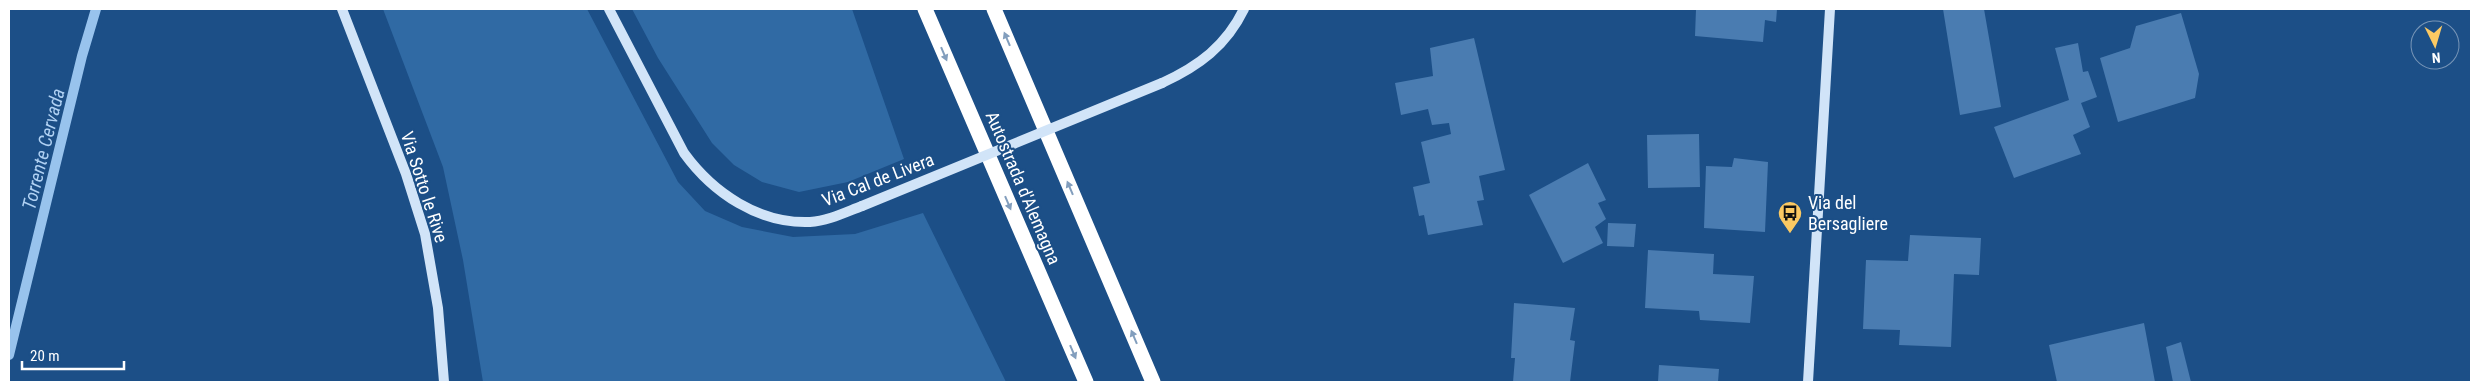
<svg xmlns="http://www.w3.org/2000/svg" width="2480" height="391" font-family="'Roboto Condensed',sans-serif">
<rect width="100%" height="100%" fill="#1c4f87"/>
<path fill="#306aa4" d="M383 9H587L678 182 705 211 742 227 793 237 855 234 923 213 1006 382H483L463 260 443 167Z
M632 9H852L904 159 848 182 799 192 762 182 734 165 712 143 658 58Z"/>
<g fill="none" stroke-linecap="round" stroke-linejoin="round">
<path stroke="#98c3ed" stroke-width="10" d="M9 355 82 56 96 9"/>
</g>
<path fill="#4a7cb1" d="M1696 9H1777L1776 22 1765 20 1763 42 1695 36Z
M1943 9H1984L2001 107 1960 115Z
M2181 13 2199 74 2195 98 2118 122 2100 58 2130 48 2136 26Z
M1474 38 1505 170 1479 176 1484 200 1477 201 1483 225 1428 235 1424 215 1419 216 1413 187 1430 183 1421 142 1451 134 1449 123 1432 125 1428 109 1401 115 1395 83 1433 76 1430 48Z
M2078 43 2083 72 2088 71 2097 97 2081 103 2090 127 2073 135 2081 154 2014 178 1994 127 2069 100 2055 48Z
M1699 134 1700 187 1648 188 1647 135Z
M1734 158 1768 162 1765 232 1704 228 1706 166 1732 167Z
M1588 163 1606 200 1598 203 1606 219 1595 227 1603 243 1563 263 1529 195Z
M1608 223 1636 224 1634 247 1607 246Z
M1910 235 1981 238 1979 275 1954 274 1951 347 1899 345 1900 330 1863 329 1866 260 1908 261Z
M1648 250 1714 254 1713 274 1754 276 1750 323 1700 320 1699 311 1645 308Z
M1514 303 1575 308 1570 340 1575 341 1570 382H1513L1515 358H1511Z
M2144 323 2155 382H2057L2049 345Z
M2181 342 2191 382H2173L2166 347Z
M1659 365 1719 369 1718 382H1658Z"/>
<g fill="none" stroke-linecap="round" stroke-linejoin="round">
<path stroke="#d1e4f8" stroke-width="10" d="M342 9 406 174 425 234 438 308 444 382
M609 9 684 153C713 193 759 224 810 222 828 221 846 212 862 206
M1162 83C1199 66 1226 46 1244 9
M1808 382 1830 9"/>
<path stroke="#fff" stroke-width="15" d="M925 9 1086 382
M994 9 1153 382"/>
<path stroke="#d1e4f8" stroke-width="10" d="M862 206 1162 83"/>
</g>
<defs><path id="oneway-solid" d="M-6-.8H1V-3.2L6.5 0L1 3.2V.8H-6Z" transform="scale(1.25)"/></defs>
<g fill="#829ebd">
<use href="#oneway-solid" transform="translate(1007 39) rotate(-113)"/>
<use href="#oneway-solid" transform="translate(944 54) rotate(67)"/>
<use href="#oneway-solid" transform="translate(1070 188) rotate(-113)"/>
<use href="#oneway-solid" transform="translate(1008 203) rotate(67)"/>
<use href="#oneway-solid" transform="translate(1134 337) rotate(-113)"/>
<use href="#oneway-solid" transform="translate(1073 352) rotate(67)"/>
</g>
<defs>
<g id="bus-pin" transform="scale(1.25)"><path d="M0 17L-7.5 6A9.5 9.5 0 1 1 7.5 6Z" fill="#fbc963" stroke="#1c4f87"/><path d="M-5-6H5V4H4V6H2V4H-2V6H-4V4H-5ZM-3.5-4V0h7V-4ZM-3.5 1.2v1.5H-2V1.2ZM2 1.2v1.5H3.5V1.2Z" fill="#111"/></g>
</defs>
<g fill-rule="evenodd">
<use href="#bus-pin" x="1790" y="213"/>
</g>
<g text-anchor="middle" stroke-width="4" stroke-linejoin="round" paint-order="stroke">
<g font-size="18" fill="#fff" stroke="#1c4f87">
<text transform="translate(878 180) rotate(-21)" y="6">Via Cal de Livera</text>
<text transform="translate(424 187) rotate(72)" y="6">Via Sotto le Rive</text>
<text transform="translate(1023 188) rotate(67)" y="6">Autostrada d'Alemagna</text>
</g>
<g font-size="18" fill="#fff" stroke="#1c4f87" text-anchor="start">
<text x="1808" y="209">Via del<tspan x="1808" dy="21">Bersagliere</tspan></text>
</g>
<g font-size="19" font-style="italic" fill="#b0d1f3" stroke="#1c4f87">
<text transform="translate(43 149) rotate(-76)" y="7">Torrente Cervada</text>
</g>
</g>
<rect width="2480" height="391" fill="none" stroke="#ffffff" stroke-width="20"/>
<g transform="translate(2435 45) rotate(175)"><circle r="24" fill="#1c4f87" stroke="#7795b7"/>
<path d="M0-4L9 19L0 12L-9 19Z" fill="#fbc963"/>
<text y="-8" font-size="14" font-weight="bold" text-anchor="middle" fill="#ffffff">N</text>
</g>
<path d="M22 361v8h102v-8" fill="none" stroke="#ffffff" stroke-width="2.5"/>
<text x="30" y="361" font-size="15" fill="#ffffff" stroke="#1c4f87" stroke-width="4" paint-order="stroke">20 m</text>
</svg>
